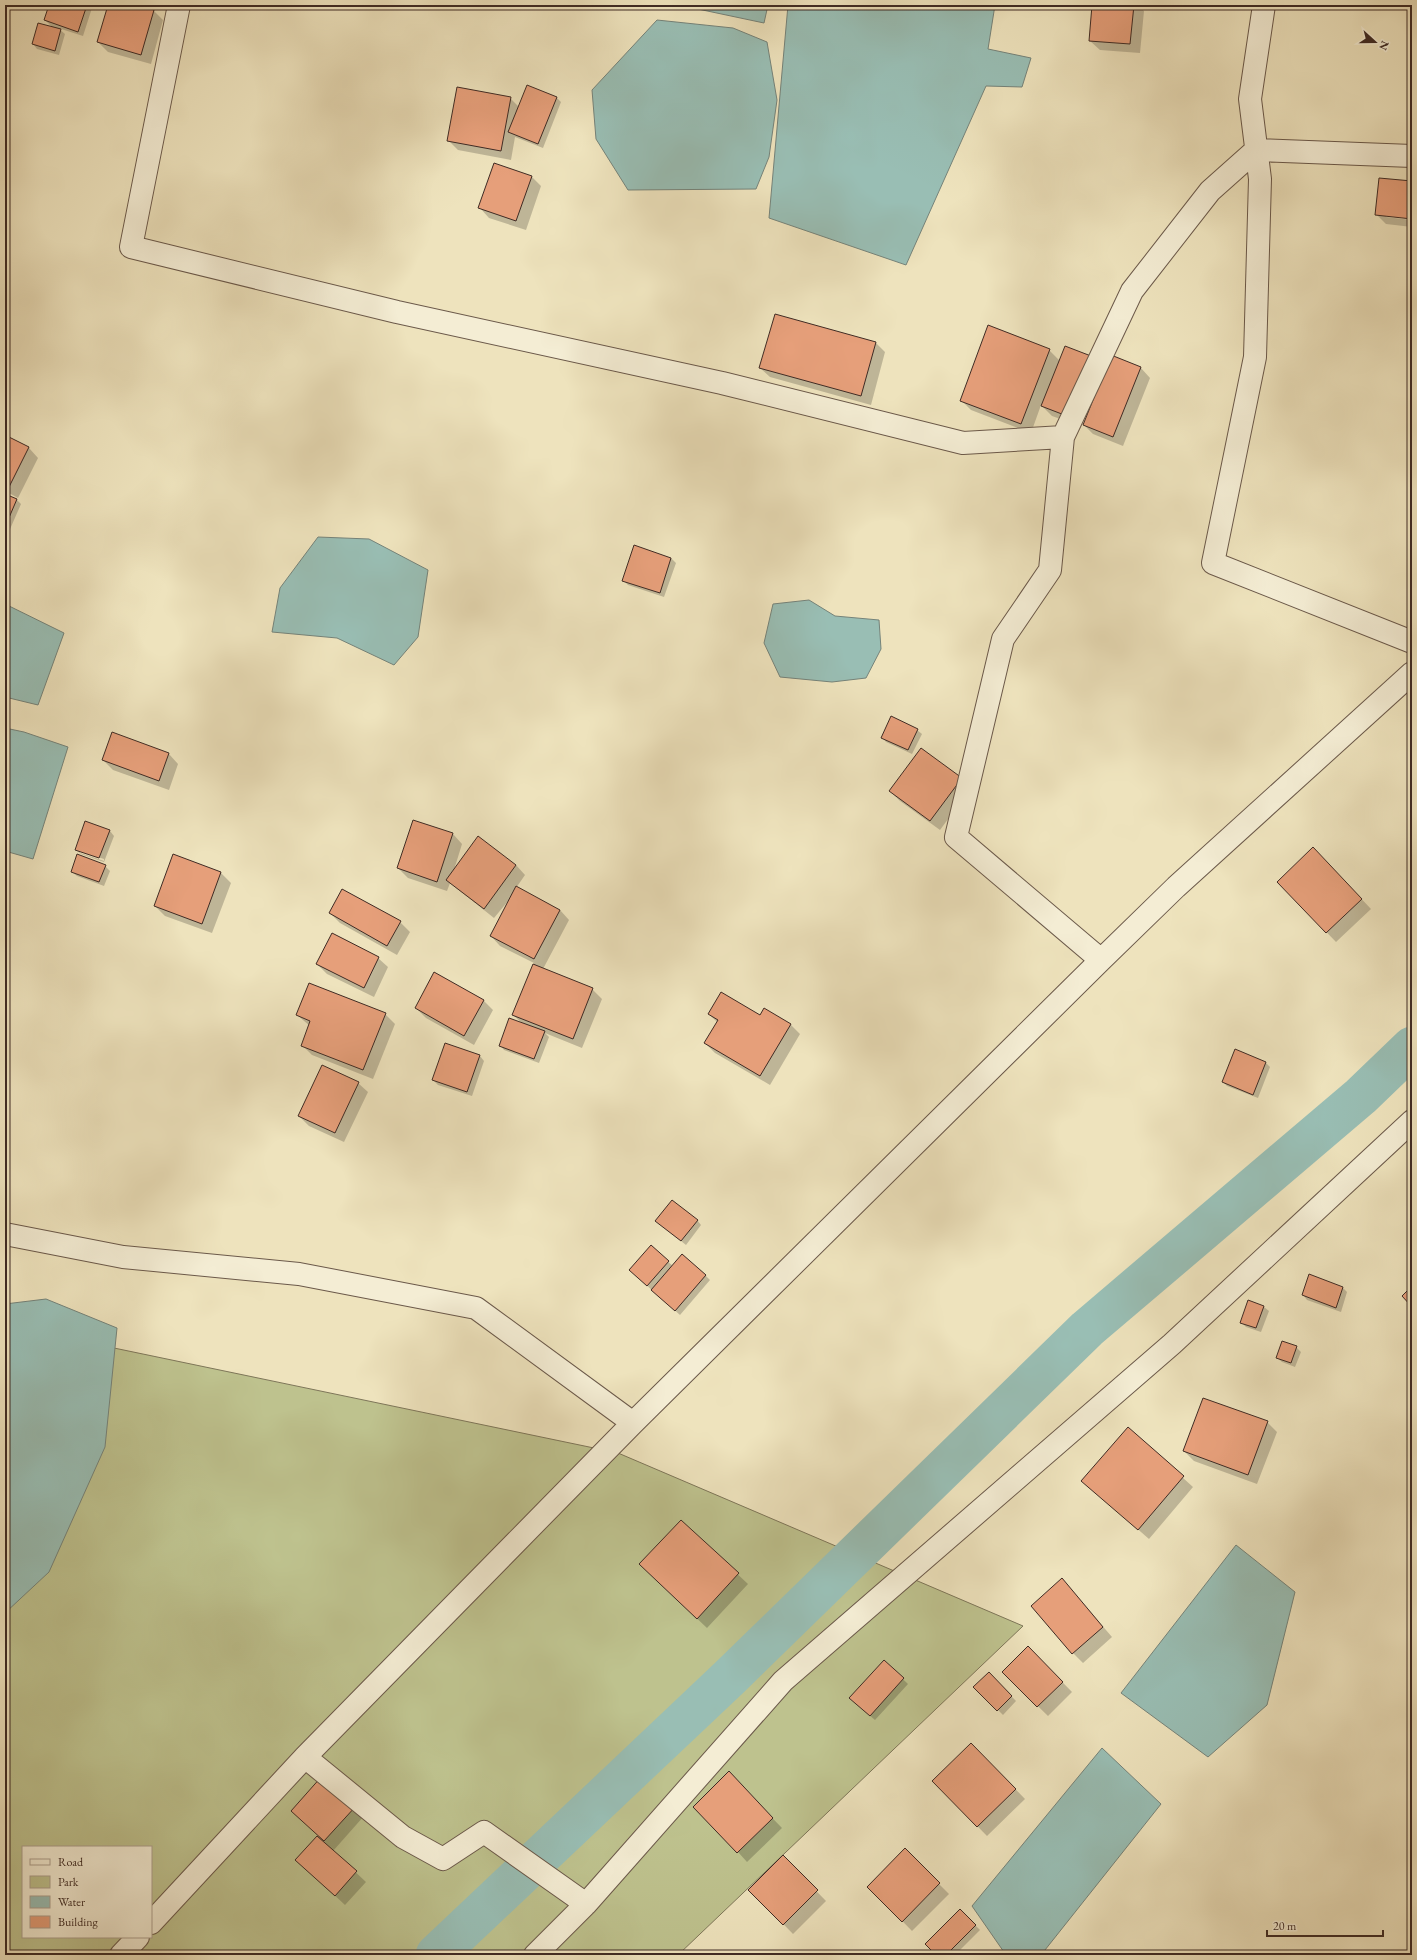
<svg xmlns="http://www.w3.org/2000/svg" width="1417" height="1960" font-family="'EB Garamond',serif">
<rect width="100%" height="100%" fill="#eee3bd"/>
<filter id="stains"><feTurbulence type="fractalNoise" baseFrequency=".005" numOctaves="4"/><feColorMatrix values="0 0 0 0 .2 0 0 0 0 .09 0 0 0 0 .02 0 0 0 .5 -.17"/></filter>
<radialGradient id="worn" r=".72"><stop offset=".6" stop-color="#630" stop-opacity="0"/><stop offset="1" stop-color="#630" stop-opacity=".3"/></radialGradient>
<path fill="#bec28e" stroke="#7e7659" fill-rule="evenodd" d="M5 1320 42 1333 618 1453 1023 1626 678 1955H5ZM23 1847H151V1937H23Z"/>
<path fill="#99beb4" stroke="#75837a" d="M679 5H768L764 23Z
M788 5H995L988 49 1031 58 1022 87 986 86 906 265 769 218Z
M657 20 733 28 767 42 777 100 769 157 756 189 628 190 596 139 592 90Z
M318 537 369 539 428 570 418 637 394 665 337 638 272 632 280 588Z
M809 600 835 616 879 620 881 649 866 678 832 682 780 677 764 643 773 604Z
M5 604 64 633 38 705 5 697Z
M5 728 24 732 68 747 33 859 5 851Z
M46 1299 117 1328 105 1447 49 1572 5 1613V1304Z
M1236 1545 1295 1592 1267 1705 1208 1757 1121 1693Z
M1102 1748 1161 1804 1041 1955H1006L972 1906Z"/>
<path fill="#0003" fill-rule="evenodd" d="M50 5H90L92 8 83 36 58 28 65 34 59 55 37 49 33 44 53 28 45 20Z
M109 5H134L153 10 163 20 151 64 108 52 98 42Z
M1093 5H1138L1144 11 1140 53 1100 50 1090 41Z
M556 97 561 102 543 148 515 137 511 160 458 150 448 140 510 98 519 107Z
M532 177 541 186 526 230 489 218 480 208Z
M1412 182V218L1386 215V217L1412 220V227L1386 224 1376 214Z
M876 343 885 352 871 405 770 377 760 368Z
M1049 350 1060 361 1077 425 1052 416 1041 405 1031 433 971 410 961 400Z
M1111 356 1141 368 1150 378 1123 446 1093 434 1084 425Z
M5 436 29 448 38 458 18 498 5 491Z
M5 495 16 499 21 504 7 536 5 535Z
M671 558 676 563 664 597 628 585 623 580Z
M917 730 922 734 912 754 886 742 882 737Z
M112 734 169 754 178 764 169 790 113 770 103 760Z
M921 749 971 788 940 830 900 801 890 791Z
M413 822 453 834 462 844 454 870 516 865 525 875 516 888 560 910 569 920 543 969 592 989 602 999 582 1048 545 1033 549 1037 539 1063 504 1050 500 1045 523 1024 513 1015 534 963 500 946 491 936 514 894 494 918 450 883 447 891 408 878 398 868Z
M110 831 114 836 104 862 81 854 76 850ZM80 851 104 859V861L80 853Z
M174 856 221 873 231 883 212 933 165 916 155 906Z
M1323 858 1371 909 1336 942 1278 882Z
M105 866 110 871 104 886 77 876 72 872Z
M5 879 10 884 5 900Z
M330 913 400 922 410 932 397 955 340 923Z
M378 958 388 967 374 997 327 974 317 964Z
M435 974 484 1001 493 1010 474 1045 426 1018 416 1008Z
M764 1009 791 1025 800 1034 770 1085 715 1053 705 1043 717 1022 709 1014 760 1016Z
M385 1014 395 1024 373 1079 312 1055 302 1045 310 1026 297 1015Z
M446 1044 480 1056 484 1061 472 1096 438 1085 433 1080Z
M1236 1050 1266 1063 1270 1067 1258 1098 1227 1086 1223 1082Z
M358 1083 368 1092 344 1142 309 1126 299 1116Z
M697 1220 701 1225 686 1245 661 1225Z
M651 1247 673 1266 705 1275 710 1280 680 1315 635 1275Z
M1343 1288 1347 1292 1341 1312 1307 1300 1303 1295Z
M1249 1301 1264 1307 1269 1311 1261 1332 1246 1327 1241 1322Z
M1296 1347 1301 1352 1295 1367 1282 1362 1277 1358Z
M1267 1422 1277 1432 1257 1484 1194 1461 1184 1451Z
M1128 1428 1193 1487 1149 1539 1093 1490Z
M681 1521 748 1584 707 1628 650 1574Z
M1062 1579 1112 1637 1083 1663 1073 1653Z
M1028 1647 1072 1692 1048 1716 1003 1672Z
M884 1661 908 1684 875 1720 855 1703Z
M989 1673 1016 1701 1003 1715 975 1687Z
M971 1744 1025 1799 987 1836 933 1781Z
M322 1777 364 1816 333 1851 366 1882 345 1905 297 1860 319 1836Z
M738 1783 782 1828 747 1862 738 1852Z
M905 1850 949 1894 912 1931 869 1887Z
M783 1857 826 1901 793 1934 750 1890Z
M960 1910 980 1930 955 1955H937Z"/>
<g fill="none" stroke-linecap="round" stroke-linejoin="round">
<path stroke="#99beb4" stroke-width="41" d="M436 1955 729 1678 1087 1329 1361 1096 1412 1047"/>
</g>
<path fill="#e69f7a" stroke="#3f2b24" d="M49 5H87L78 32 44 20Z
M108 5H138L154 10 141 55 97 42Z
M1092 5H1134L1130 44 1089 41Z
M38 23 61 29 55 51 32 44Z
M527 85 557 97 538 144 508 132Z
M457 87 511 97 501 151 447 141Z
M494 163 532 176 516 221 478 208Z
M1379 178 1412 181V219L1375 215Z
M775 314 876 342 861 396 759 368Z
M988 325 1050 349 1021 424 960 401Z
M1065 346 1091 356 1067 416 1041 406Z
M1111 355 1141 367 1113 437 1083 425Z
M5 435 29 447 8 489 5 487Z
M5 494 17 499 5 527Z
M634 545 671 558 660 593 622 581Z
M891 716 918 729 908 750 881 738Z
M112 732 169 753 159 781 102 760Z
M921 748 962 778 930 821 889 791Z
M413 820 453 833 437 882 397 868Z
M85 821 110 830 99 858 75 850Z
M478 836 516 865 484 909 446 880Z
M1313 847 1362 899 1326 933 1277 882Z
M77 854 106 865 99 882 71 872Z
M173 854 221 872 202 924 154 906Z
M516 886 560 910 534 959 490 936Z
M342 889 401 921 387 946 329 913Z
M332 933 379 957 364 988 316 964Z
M533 964 593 988 573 1039 512 1015Z
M434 972 484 1000 464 1036 415 1008Z
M309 983 386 1013 363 1070 301 1046 310 1021 296 1015Z
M721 992 760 1015 764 1008 791 1024 760 1076 704 1043 718 1020 708 1014Z
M509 1018 545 1031 534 1059 499 1046Z
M445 1043 480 1055 467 1092 432 1080Z
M1235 1049 1266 1062 1253 1095 1222 1082Z
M322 1065 359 1082 335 1133 298 1116Z
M672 1200 698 1220 681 1241 655 1221Z
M651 1245 669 1261 647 1286 629 1270Z
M682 1254 706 1275 675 1311 651 1290Z
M1309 1274 1343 1287 1336 1308 1302 1295Z
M1412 1286V1307L1402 1296Z
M1248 1300 1264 1306 1256 1328 1240 1323Z
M1282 1341 1297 1346 1291 1363 1276 1358Z
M1203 1398 1268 1421 1248 1475 1183 1451Z
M1128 1427 1184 1476 1138 1530 1081 1481Z
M681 1520 739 1573 697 1619 639 1564Z
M1062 1578 1103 1627 1072 1654 1031 1606Z
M1028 1646 1063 1682 1037 1707 1002 1672Z
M884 1660 904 1678 870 1716 849 1698Z
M989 1672 1012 1696 997 1711 973 1687Z
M971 1743 1016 1789 977 1827 932 1781Z
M729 1771 773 1818 737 1853 693 1807Z
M322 1776 356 1806 324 1841 291 1811Z
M317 1836 357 1871 335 1896 295 1860Z
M905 1848 940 1883 902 1922 867 1887Z
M783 1855 818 1890 783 1925 748 1890Z
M960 1909 976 1925 946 1955H936L925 1944Z"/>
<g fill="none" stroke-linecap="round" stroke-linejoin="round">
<g stroke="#6b594a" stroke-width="24">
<path id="street" d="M179 5 131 247 397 312 722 383 963 443 1063 437
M1264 5 1250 99 1260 179 1255 357 1213 563 1412 642
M1101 960 956 837 1003 639 1050 570 1063 437 1132 291 1210 191 1256 150 1412 156
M5 1234 123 1257 299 1274 476 1308 633 1423
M586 1904 484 1832 443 1859 403 1837 305 1757 633 1423 1101 960 1176 887 1412 673
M151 1923 305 1757
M121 1955 138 1937
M535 1955 586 1904 783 1681 1172 1344 1412 1121"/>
</g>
<use href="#street" stroke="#f4edd4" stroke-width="22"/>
</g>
<rect width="1417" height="1960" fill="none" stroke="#eee3bd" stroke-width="20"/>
<rect x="6" y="6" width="1405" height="1948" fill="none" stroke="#3f2b24" stroke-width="2"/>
<rect x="10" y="10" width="1397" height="1940" fill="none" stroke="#3f2b24"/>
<rect x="22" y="1846" width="130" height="92" fill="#f4edd4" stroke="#ac9f8e"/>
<rect x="30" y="1859" width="20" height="6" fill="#f4edd4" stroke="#ac9f8e"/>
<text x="58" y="1866" font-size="12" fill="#3f2b24">Road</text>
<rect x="30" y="1876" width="20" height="12" fill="#bec28e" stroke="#ac9f8e"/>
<text x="58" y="1886" font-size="12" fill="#3f2b24">Park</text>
<rect x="30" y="1896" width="20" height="12" fill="#99beb4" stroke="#ac9f8e"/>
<text x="58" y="1906" font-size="12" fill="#3f2b24">Water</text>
<rect x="30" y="1916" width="20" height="12" fill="#e69f7a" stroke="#ac9f8e"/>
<text x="58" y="1926" font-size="12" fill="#3f2b24">Building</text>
<g transform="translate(1375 42) rotate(111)" stroke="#f4edd4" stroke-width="3" paint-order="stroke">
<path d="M0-3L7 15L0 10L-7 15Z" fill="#3f2b24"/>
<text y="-6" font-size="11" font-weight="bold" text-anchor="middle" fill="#3f2b24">N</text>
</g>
<path d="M1267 1930v6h116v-6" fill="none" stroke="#3f2b24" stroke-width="2"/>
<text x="1273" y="1930" font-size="12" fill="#3f2b24" stroke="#f4edd4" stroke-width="3" paint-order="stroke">20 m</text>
<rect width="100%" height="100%" filter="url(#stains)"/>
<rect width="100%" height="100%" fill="url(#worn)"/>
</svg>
